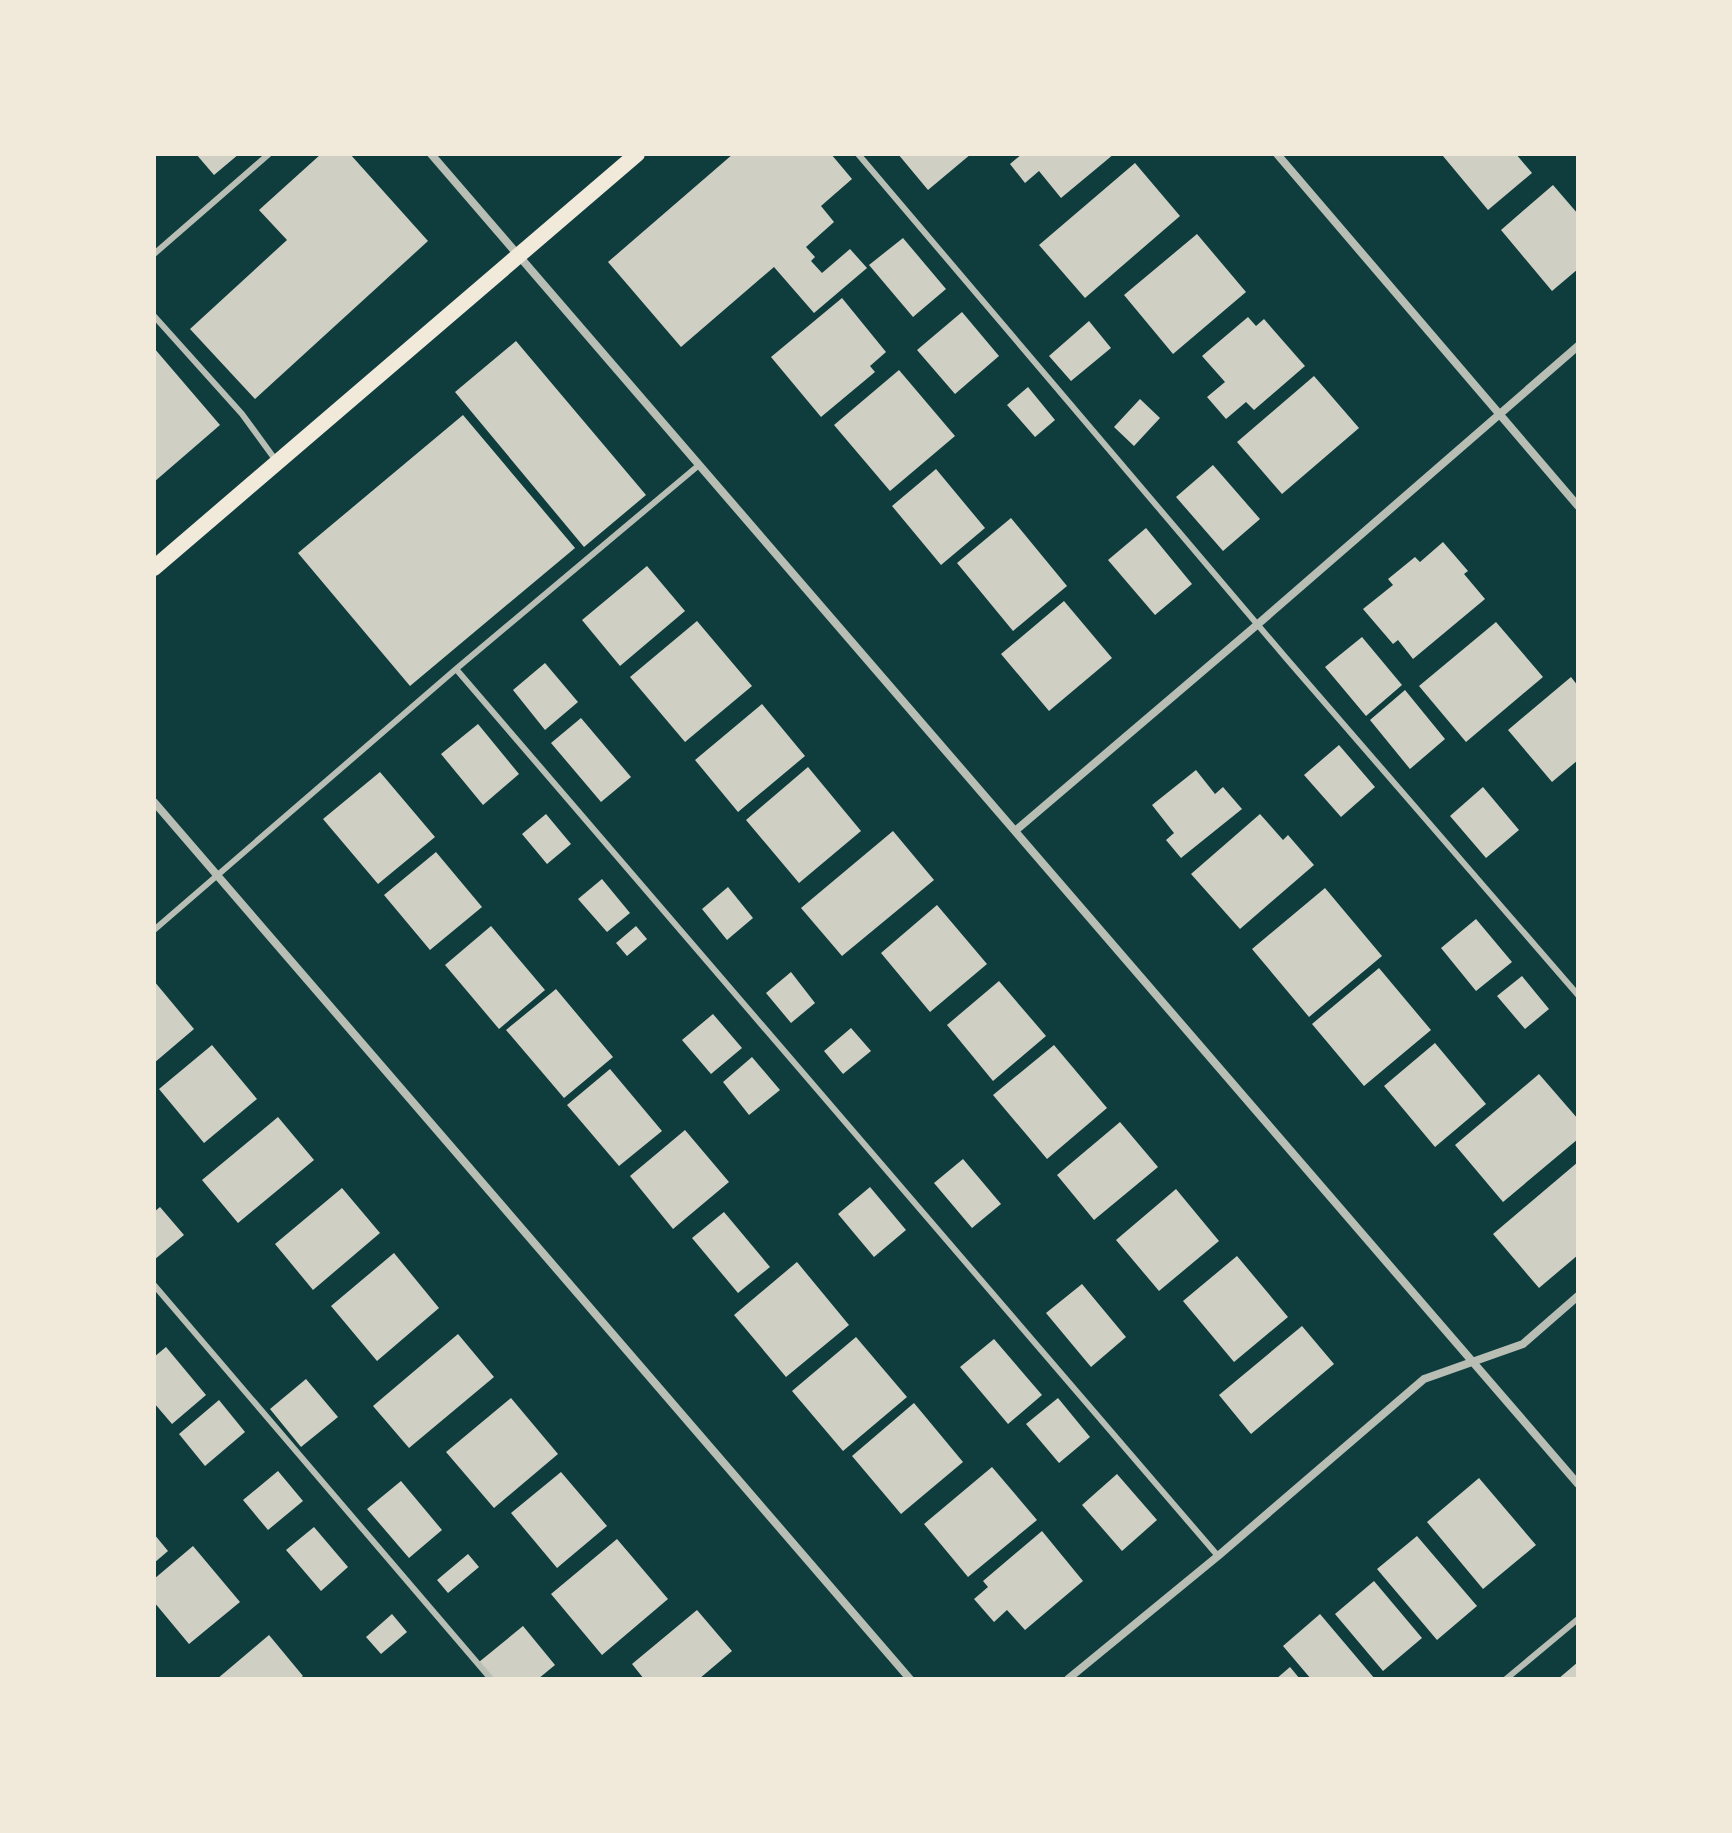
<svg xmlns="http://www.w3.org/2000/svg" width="1732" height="1833" font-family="'Alegreya Sans',sans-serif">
<rect width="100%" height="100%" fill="#0f3d3e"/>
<path fill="#cfcfc3" d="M196 154H239L214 175Z
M321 154H350L428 241 255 399 190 329 287 240 259 210Z
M733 154H831L852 179 821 206 834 222 806 247 815 257 811 261 822 273 850 249 867 268 814 313 774 267 681 347 608 262Z
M898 154H971L928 190Z
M1022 154H1114L1061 198 1039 171 1025 183 1010 164Z
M1445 154H1516L1532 173 1488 210 1443 156Z
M1135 163 1180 216 1085 298 1039 245Z
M1553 185 1578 214V269L1552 291 1501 230Z
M1197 234 1246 292 1173 354 1124 295Z
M903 238 946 289 913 317 869 265Z
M842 298 886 352 870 366 875 372 821 417 771 357Z
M962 312 999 356 955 394 917 350Z
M1248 317 1256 326 1264 319 1305 366 1254 410 1246 402 1226 419 1207 397 1225 382 1202 356Z
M1089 321 1111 348 1071 381 1049 356Z
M516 341 646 495 584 547 455 392Z
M154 348 220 425 154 482Z
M899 370 955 436 890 491 834 425Z
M1314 376 1359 428 1282 494 1237 442Z
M1028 387 1055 420 1035 437 1007 405Z
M1140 399 1160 418 1134 446 1114 427Z
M463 415 575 548 410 686 298 553Z
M1213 465 1260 519 1223 551 1176 497Z
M936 469 985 528 941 565 892 506Z
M1011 518 1067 586 1013 631 957 563Z
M1146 528 1192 584 1155 615 1108 560Z
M1443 542 1468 571 1464 574 1485 599 1413 659 1398 640 1393 644 1363 609 1393 585 1388 579 1415 557 1420 562Z
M647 566 685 611 620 666 582 620Z
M1064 601 1112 658 1049 711 1001 654Z
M697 621 752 686 685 742 630 677Z
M1496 622 1543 677 1466 742 1419 686Z
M1362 637 1402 685 1366 716 1325 667Z
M545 663 578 702 545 730 513 690Z
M1571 677 1578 686V760L1552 782 1508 730Z
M1405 690 1445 739 1410 769 1370 720Z
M762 704 805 756 738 812 695 760Z
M581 718 631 777 601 802 551 743Z
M478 724 519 774 483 805 441 754Z
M1339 745 1375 787 1341 817 1304 775Z
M808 767 861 831 799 883 746 820Z
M1196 770 1215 794 1223 787 1242 809 1181 858 1166 840 1174 833 1152 805Z
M380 772 435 837 378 884 323 819Z
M1483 787 1519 830 1486 858 1450 816Z
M546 814 571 844 547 864 522 834Z
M1260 814 1283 840 1288 835 1314 865 1240 929 1191 874Z
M893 831 934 880 842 956 801 908Z
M436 852 482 907 430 950 384 895Z
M602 879 630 913 607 932 578 899Z
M728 887 753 918 727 940 702 909Z
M1325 888 1382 956 1309 1017 1252 949Z
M937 905 987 964 930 1012 881 953Z
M1476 919 1512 962 1476 991 1441 948Z
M491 926 545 990 499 1029 445 965Z
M636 926 647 939 627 956 616 943Z
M1379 968 1431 1030 1364 1086 1312 1024Z
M791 972 815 1003 791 1023 766 993Z
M1522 976 1549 1009 1525 1029 1497 996Z
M154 981 194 1029 154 1063Z
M999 981 1046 1036 993 1081 947 1025Z
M556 989 613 1057 564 1098 506 1030Z
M713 1014 742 1048 711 1074 682 1040Z
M851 1028 871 1051 843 1074 824 1051Z
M1435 1043 1486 1104 1435 1147 1384 1086Z
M212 1045 257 1099 204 1143 159 1089Z
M1054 1045 1107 1108 1047 1159 993 1095Z
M752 1057 780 1090 749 1115 723 1082Z
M610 1069 662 1131 619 1166 567 1105Z
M1539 1074 1578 1119V1139L1503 1202 1455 1145Z
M278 1117 314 1160 238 1223 202 1180Z
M1120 1122 1158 1167 1094 1220 1057 1175Z
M685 1130 729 1182 673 1229 630 1176Z
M963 1159 1001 1204 972 1228 934 1183Z
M1578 1162V1255L1539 1288 1493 1234Z
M870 1187 906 1230 874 1257 838 1214Z
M342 1188 380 1233 313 1290 275 1244Z
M1176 1189 1219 1241 1159 1291 1116 1240Z
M160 1207 184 1235 154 1260V1212Z
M724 1212 770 1267 738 1293 692 1238Z
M394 1253 439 1308 377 1361 331 1306Z
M1237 1256 1288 1317 1234 1362 1183 1301Z
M797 1262 849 1325 786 1377 734 1315Z
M1082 1284 1126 1337 1091 1367 1046 1313Z
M1302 1326 1334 1364 1251 1434 1219 1395Z
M458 1334 494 1377 409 1448 373 1406Z
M856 1337 907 1397 843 1451 792 1391Z
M994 1339 1042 1395 1008 1424 960 1367Z
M166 1347 206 1395 172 1424 154 1403V1357Z
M306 1379 338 1417 301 1447 270 1409Z
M511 1398 558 1454 494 1508 446 1452Z
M1058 1398 1090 1437 1059 1463 1026 1424Z
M219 1400 245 1432 205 1466 179 1434Z
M914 1403 963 1462 901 1514 852 1456Z
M992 1467 1037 1520 968 1577 924 1524Z
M278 1471 303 1501 268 1530 243 1500Z
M561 1472 607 1526 557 1568 511 1513Z
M1117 1474 1157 1520 1122 1551 1082 1505Z
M1479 1478 1536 1545 1483 1589 1427 1522Z
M401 1481 442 1530 409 1558 367 1509Z
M314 1527 348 1567 321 1591 286 1550Z
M1042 1531 1083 1581 1025 1630 1007 1610 994 1622 974 1599 988 1587 983 1581Z
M154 1534 168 1551 154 1563Z
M1417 1536 1477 1606 1437 1640 1377 1569Z
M617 1539 668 1599 602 1655 551 1594Z
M193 1546 240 1602 189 1644 154 1602V1579Z
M468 1554 479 1567 448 1593 437 1580Z
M1374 1581 1422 1638 1383 1671 1335 1614Z
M697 1610 732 1651 699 1679H644L632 1664Z
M392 1614 407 1632 381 1654 366 1637Z
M1320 1614 1375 1679H1311L1283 1646Z
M523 1626 555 1665 538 1679H493L479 1662Z
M269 1635 303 1676 299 1679H217Z
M1578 1662V1679H1558Z
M1290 1667 1300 1679H1276Z"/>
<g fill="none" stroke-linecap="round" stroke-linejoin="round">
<path stroke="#b8beb3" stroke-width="6" d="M858 154 1286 658 1578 995
M154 254 269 154
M154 316 242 414 277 462
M456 669 1218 1556
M154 930 456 669 699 465
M154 1285 491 1679
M1506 1679 1578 1619"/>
<path stroke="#b8beb3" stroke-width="8" d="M431 154 1578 1484
M1277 154 1578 506
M154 802 910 1679
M1015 831 1258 624 1578 346
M1068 1679 1218 1556 1424 1379 1523 1344 1578 1296"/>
<path stroke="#f1e9da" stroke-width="16" d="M154 568 637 154"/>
</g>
<rect width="1732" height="1833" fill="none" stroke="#f1e9da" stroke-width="312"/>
</svg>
